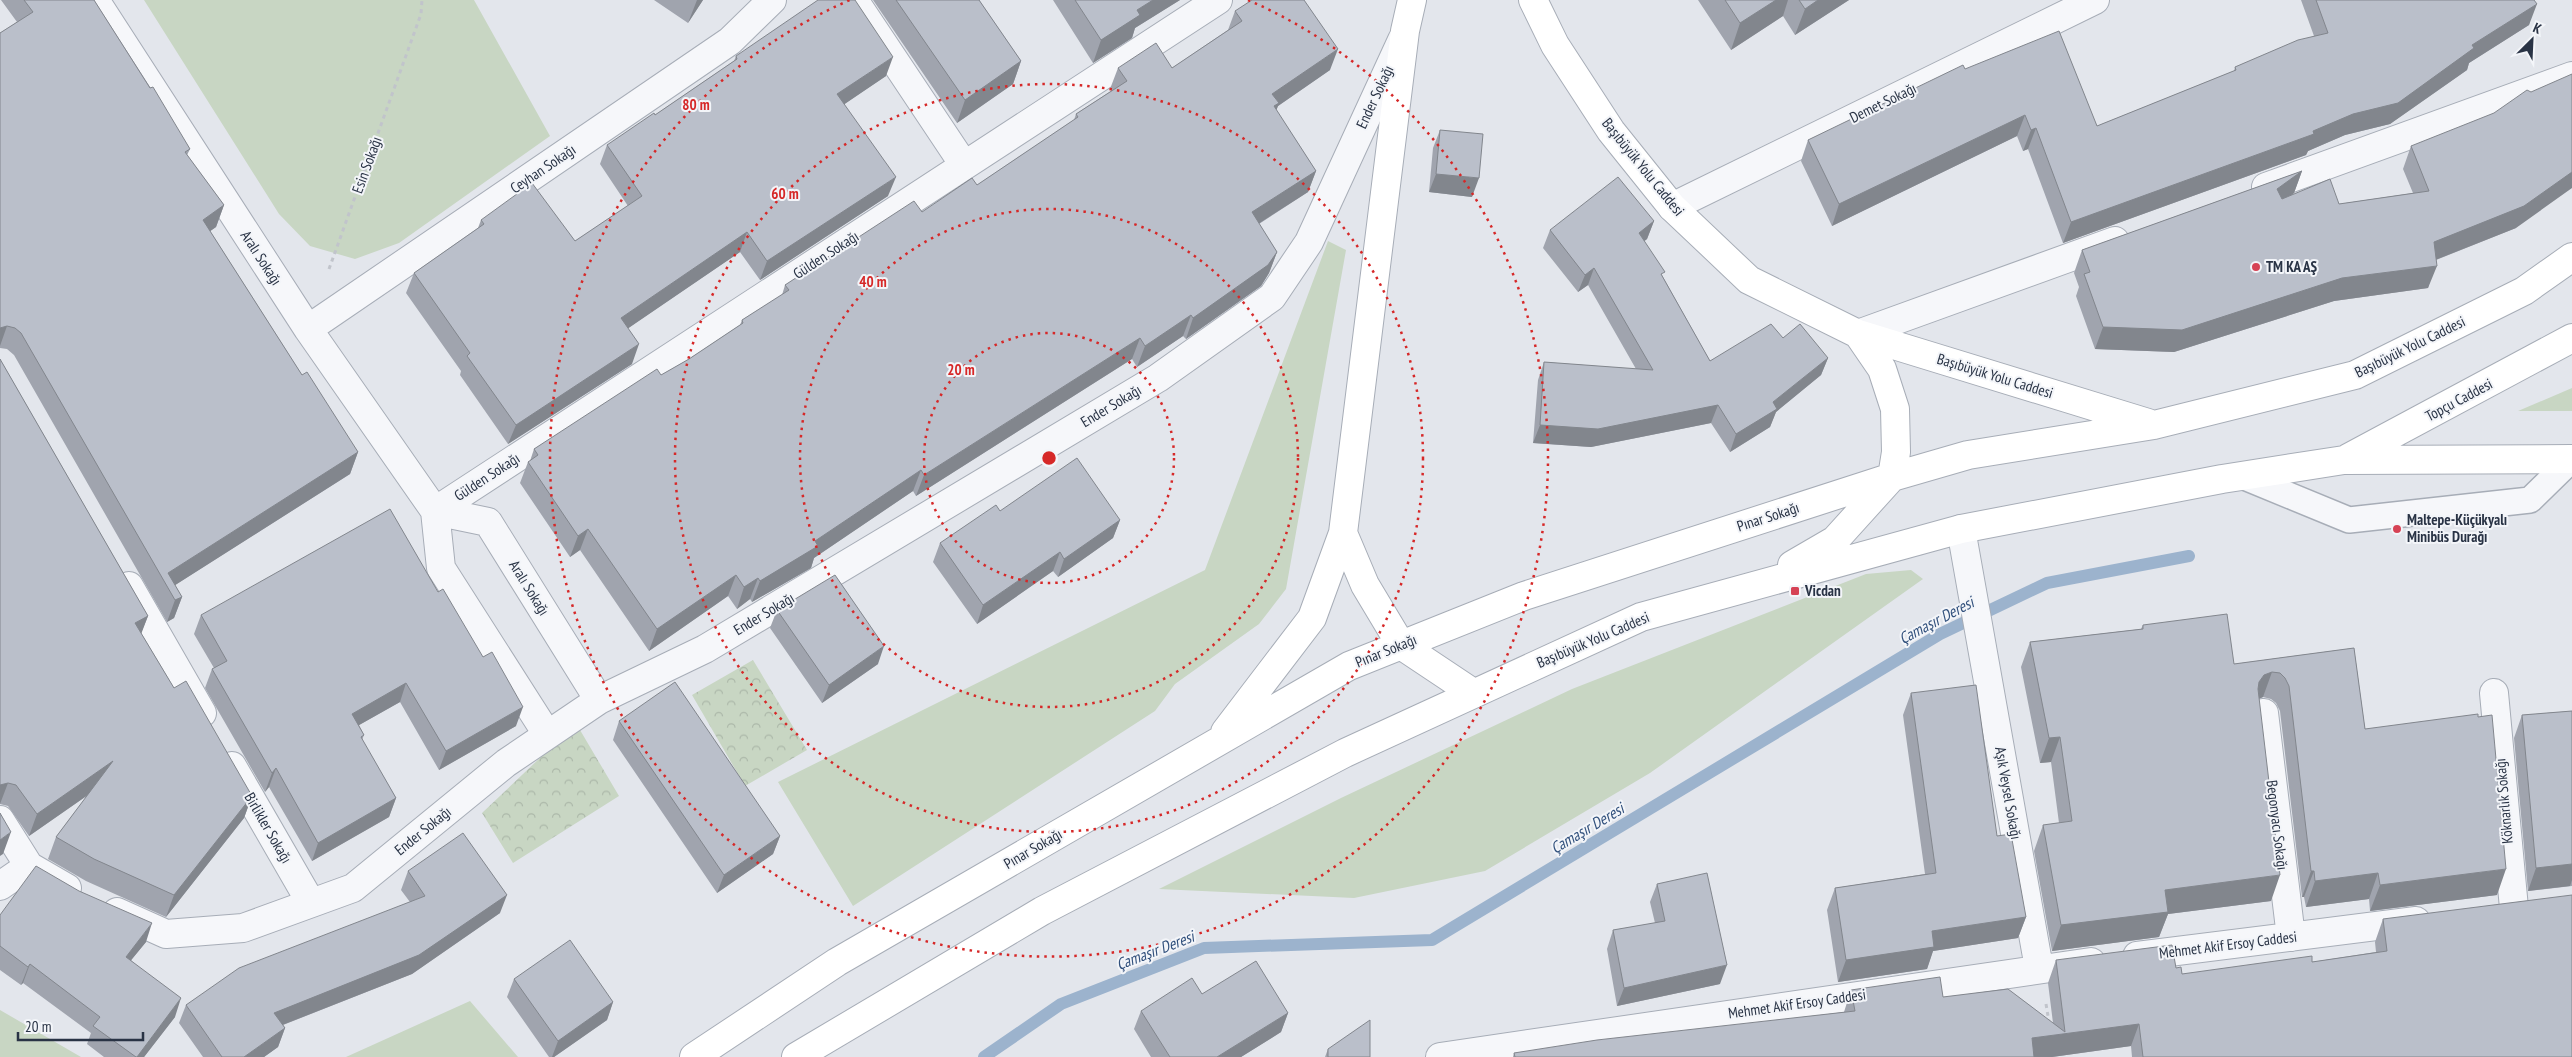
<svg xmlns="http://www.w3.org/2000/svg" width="2572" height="1057" font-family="'PT Sans Narrow',sans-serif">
<defs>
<pattern id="forest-crowns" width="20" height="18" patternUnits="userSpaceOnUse" patternTransform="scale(1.25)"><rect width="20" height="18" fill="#c8d6c3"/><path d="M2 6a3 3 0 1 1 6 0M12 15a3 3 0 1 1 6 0" fill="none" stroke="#acb8a9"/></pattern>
</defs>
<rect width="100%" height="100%" fill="#e3e6ec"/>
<path fill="#c8d6c3" d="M144 0H474L550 136 399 243 355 259 310 246 279 214Z
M1328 241 1346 250 1286 589 1259 624 1175 684 1155 711 853 906 778 782 1205 570Z
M2572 388V411H2518Z
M1911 570 1923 579 1650 773 1485 871 1354 898 1159 889 1341 798 1572 689 1866 574Z
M470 1001 518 1057H346Z
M0 1010 81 1057H0Z"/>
<path fill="url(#forest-crowns)" d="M753 660 807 750 745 786 692 695Z
M580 730 619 796 513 863 482 813 543 755Z"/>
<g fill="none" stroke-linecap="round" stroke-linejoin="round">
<path stroke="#9cb3cd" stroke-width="12" d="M984 1057 1061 1004 1204 948 1432 940 1940 634 2047 583 2189 556"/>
<g stroke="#a7adb7" stroke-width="28">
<path id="lane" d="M2242 476 2349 520 2530 500 2572 459"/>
</g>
<g stroke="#a7adb7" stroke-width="30">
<path id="street" d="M95 0 308 329 435 511 441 568 547 734
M854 0 964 165
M2266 187 2572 76
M1672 207 2095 0
M308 329 730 41 772 0
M1858 334 2115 241
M435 511 1218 0
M435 511 488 522 599 700
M1961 529 2039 968
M129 586 202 713
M2494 693 2514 908
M2264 713 2291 937
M232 766 311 903
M0 820 29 866 67 888
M0 886 29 866
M117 912 166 934 243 928 353 888 506 763 599 700 705 649 1158 378 1272 297 1309 242 1402 40
M2137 956 2416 921
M1440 1057 2091 962"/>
</g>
<g stroke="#a7adb7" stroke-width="30">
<path id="secondary" d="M1533 0 1555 45 1611 131 1672 207 1749 280 1858 334 2148 423
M2348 458 2572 338
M1343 533 1365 585 1401 645 1473 693
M1792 565 1835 540 1892 477 1896 452 1895 409 1882 369 1858 334
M1225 732 1312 618 1343 533 1405 31 1412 0
M694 1057 837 962 1349 666 1524 596 1892 477 1968 455 2154 425 2355 375 2524 291 2572 257
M796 1057 1042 911 1345 753 1641 617 1961 529 2222 479 2344 460 2572 459"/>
</g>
<path stroke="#c1c4cb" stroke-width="3" stroke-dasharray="4 4" stroke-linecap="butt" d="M329 269 421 14 422 0
M2046 1004 2049 1022"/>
<use href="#lane" stroke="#f6f7fa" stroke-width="25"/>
<use href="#street" stroke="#f6f7fa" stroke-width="28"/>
<use href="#secondary" stroke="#fff" stroke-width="28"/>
</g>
<path fill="#a0a4ae" d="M1 0H94L190 149 187 155 224 205 216 227 210 231 302 375 358 452 350 474 175 585 182 597 174 618 167 622 14 355 7 349 0 348V33L17 22Z
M654 0H703L688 23Z
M873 0H979L1021 61 1013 84 957 123Z
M1053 0H1180L1135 28 1132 38 1093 63Z
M1698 0H1849L1795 35 1783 16 1731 50Z
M2301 0H2534L2529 25 2469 63 2467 70 2390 124 2345 135 2308 151 2306 155 2063 243 2028 149 2023 151 2017 136 1832 226 1801 161 1808 140 1965 69 2097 126 2234 71 2235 67 2314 36Z
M1235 11 1330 70 1278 106 1276 110 1316 171 1308 192 1259 224 1277 252 1269 273 1261 286 1186 339 1183 336 1137 367 1132 359 916 496 913 491 814 558 811 568 752 602 750 599 737 609 728 596 649 651 580 550 570 557 520 483 528 462 530 461 534 449 689 359 740 325 742 320 782 295 785 285 922 212 977 185 1074 120 1076 114 1111 91 1110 89 1118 68H1172L1228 30Z
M736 56 886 76 844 104 888 196 760 280 740 252 628 328 632 364 508 444 460 375 461 371 406 293 414 273 478 228 481 220 575 241 628 206 600 164 607 145 655 115 734 61Z
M1440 130 1472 197 1429 192 1433 148Z
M2411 146 2516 228 2436 260 2428 288 2334 301 2174 352 2095 349 2076 296 2079 287 2074 273 2082 250 2302 171 2294 193 2292 195 2339 204 2413 193 2403 169Z
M1654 221 1647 239 1644 241 1663 277 1710 361 1783 338 1828 358 1821 375 1776 412 1770 427 1730 452 1711 423 1591 447 1533 443 1538 380 1544 362 1636 369 1588 285 1578 292 1543 248 1550 230Z
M0 359 148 616 141 633 174 688 252 796 244 818 166 917 86 881 48 859 56 837 88 795 29 836 8 806 0 804Z
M1000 511 1120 520 1113 538 1058 577 1053 571 977 624 933 562 940 543Z
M438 592 516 726 439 770 400 702 359 725 364 735 362 740 396 798 389 817 312 861 269 787 265 792 205 688 212 669 214 668 194 634 201 615Z
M777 610 878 664 822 703 770 628Z
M2143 625 2234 664 2354 648 2365 729 2497 895 2370 911 2369 899 2306 907 2304 897H2302L2280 711 2276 703 2271 699 2263 697 2259 699 2271 901 2168 914 2159 937 2052 951 2034 851 2043 825 2059 823 2051 762 2040 763 2021 667 2030 642 2141 629Z
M1911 693 1997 836 2026 917 2018 938 1933 951 1927 969 1838 982 1827 910 1835 888 1925 874 1903 715Z
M2572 711V886L2528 891 2514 738 2522 715Z
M619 721 780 836 773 854 717 893 613 740Z
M408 871 500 913 412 974 283 1025 285 1028 278 1047 264 1057H203L179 1023 186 1005 410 902 401 890Z
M1657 884 1720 984 1617 1006 1607 949 1613 930 1655 923 1650 902Z
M0 915 146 942 131 960 175 1017 144 1057H104L87 1044 91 1033 23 983 21 985 0 970Z
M2383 919 2572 1057H2132L2131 1046 2052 1057H1513L1514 1053 1844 1012 1851 990 1943 997 2053 1023 2048 983 2056 960 2176 968 2182 974 2312 962 2376 952 2375 942Z
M514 979 613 1002 607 1020 554 1057H549L507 997Z
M1202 994 1288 1013 1281 1032 1241 1057H1151L1134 1029 1141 1011Z
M1328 1049 1370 1057H1325Z"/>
<path fill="#82868d" d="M697 0H703L688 23Z
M1153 0H1180L1135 28 1132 38 1093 63 1101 40 1137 10Z
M1776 0H1788L1783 16 1731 50 1740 23Z
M1818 0H1849L1795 35 1805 9Z
M2537 4 2529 25 2469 63 2467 70 2390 124 2345 135 2308 151 2306 155 2063 243 2071 222 2313 131 2472 45Z
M1338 49 1330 70 1278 106 1271 124 1272 94Z
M893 57 886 76 830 114 837 94Z
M1021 61 1013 84 957 123 965 100Z
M2025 115 2017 136 1832 226 1839 204Z
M2036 128 2028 149 2023 151 2031 130Z
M1316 171 1308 192 1244 233 1252 212Z
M2302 171 2294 193 2269 211 2277 189Z
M2572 172V188L2516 228 2425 264 2434 242Z
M1436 174 1479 178 1472 197 1429 192Z
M896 177 888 196 760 280 767 261Z
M224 205 216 227 195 242 203 220Z
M1654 221 1647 239 1632 251 1639 233Z
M747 232 740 252 614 338 621 318Z
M1277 252 1269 273 1261 286 1186 339 1193 318Z
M2437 266 2428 288 2334 301 2174 352 2095 349 2103 327 2342 278Z
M1594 268 1588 285 1578 292 1585 275Z
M1191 315 1183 336 1137 367 1145 346Z
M7 326 0 346V328Z
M1140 338 1132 359 916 496 924 475Z
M639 344 632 364 508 444 516 425Z
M1828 358 1821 375 1776 412 1770 427 1730 452 1736 434 1773 402Z
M1718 405 1711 423 1591 447 1533 443 1540 425Z
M358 452 350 474 169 589 168 573Z
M921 470 913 491 814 558 811 568 752 602 760 581 815 541Z
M1120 520 1113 538 1058 577 1064 559Z
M588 529 580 550 570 557 578 536Z
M1060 552 1053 571 977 624 983 605Z
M736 575 728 596 649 651 657 629Z
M758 578 750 599 737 609 744 587Z
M182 597 174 618 167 622 175 600Z
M148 616 140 637 135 623Z
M884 646 878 664 822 703 829 685Z
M2272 672 2263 697 2254 701 2259 682 2264 675Z
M406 683 400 702 345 733 352 714Z
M523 707 516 726 439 770 446 751Z
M2060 737 2051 762 2040 763 2049 738Z
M113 761 105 783 29 836 37 814Z
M276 768 269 787 265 792 272 773Z
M8 783 0 804V785Z
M252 796 244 818 166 917 174 895Z
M396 798 389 817 312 861 318 843Z
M11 832 3 854 0 856V840Z
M780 836 773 854 717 893 724 875Z
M2572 864V880L2570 886 2528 891 2536 868Z
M2506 869 2497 895 2370 911 2380 885Z
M2311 871H2314L2304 897H2302Z
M2378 873 2369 899 2306 907 2315 881Z
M2280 875 2271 901 2168 914 2159 937 2052 951 2061 925 2165 890Z
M507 895 500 913 412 974 267 1031 274 1013Z
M2026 917 2018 938 1933 951 1927 969 1838 982 1846 960 1932 931Z
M152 923 146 942 119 975 126 957Z
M30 964 23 983 21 985 28 967Z
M1727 965 1720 984 1617 1006 1624 988Z
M181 998 175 1017 144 1057H137Z
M613 1002 607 1020 554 1057H552L558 1041Z
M1288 1013 1281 1032 1241 1057H1217Z
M2139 1024 2131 1046 2052 1057H2025L2032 1038Z
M285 1028 278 1047 264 1057H244Z"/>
<path fill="#babfca" stroke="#82868d" d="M24 0H94L150 88 153 87 190 149 185 152 224 205 203 220 302 375 307 372 358 452 168 573 182 597 175 600 21 333 15 328 7 326 0 328V33L33 12Z
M818 0H855L893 57 837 94 896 177 767 261 747 232 621 318 639 344 516 425 467 356 470 353 414 273 484 224 481 220 532 183 575 241 642 196 607 145 654 113 655 115 737 59 736 56Z
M896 0H979L1021 61 965 100Z
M1075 0H1153L1137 10 1140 15 1101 40Z
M1252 0H1304L1338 49 1272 94 1279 103 1274 106 1316 171 1252 212 1277 252 1268 265 1193 318 1191 315 1145 346 1140 338 924 475 921 470 815 541 818 546 760 581 758 578 744 587 736 575 657 629 588 529 578 536 528 462 538 455 534 449 657 369 661 375 689 359 743 323 742 320 789 290 785 285 914 201 922 212 972 178 977 185 1078 117 1076 114 1127 81 1118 68 1156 43 1172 68 1242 21 1235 11Z
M1725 0H1776L1740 23Z
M1799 0H1818L1805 9Z
M2316 0H2534L2537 4 2472 45 2474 48 2398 103 2353 114 2313 131 2314 134 2071 222 2036 128 2031 130 2025 115 1839 204 1808 140 1963 65 1965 69 2059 31 2097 126 2236 70 2235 67 2298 40 2328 33Z
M2572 74V172L2524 206 2434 242 2437 266 2342 278 2182 330 2103 327 2084 274 2090 272 2082 250 2302 171 2277 189 2282 199 2330 179 2339 204 2429 191 2411 146 2494 113 2527 90 2531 92Z
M1440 130 1483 134 1479 178 1436 174Z
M1618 177 1654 221 1639 233 1665 272 1661 274 1710 361 1771 324 1783 338 1800 324 1828 358 1773 402 1777 409 1736 434 1718 405 1598 429 1540 425 1544 362 1653 370 1594 268 1585 275 1550 230Z
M0 359 148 616 135 623 174 688 186 681 252 796 174 895 94 859 56 837 113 761 37 814 16 785 8 783 0 785Z
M1077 458 1120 520 1064 559 1060 552 983 605 940 543 996 505 1000 511Z
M390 509 438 592 443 589 483 657 492 652 523 707 446 751 406 683 352 714 364 735 361 737 396 798 318 843 276 768 272 773 212 669 227 661 201 615Z
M835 575 884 646 829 685 777 610Z
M2227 614 2234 664 2354 648 2365 729 2478 714V717L2492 715 2506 869 2380 885 2378 873 2315 881 2314 871H2311L2289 686 2285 678 2280 673 2272 672 2264 675 2259 682 2258 689 2280 875 2165 890 2168 912 2061 925 2043 825 2072 821 2060 737 2049 738 2030 642 2143 629V625Z
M675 682 780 836 724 875 619 721Z
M1976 685 1997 836 2011 834 2026 917 1932 931 1934 947 1846 960 1835 888 1936 873 1911 693Z
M2572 711V864L2536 868 2522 715Z
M0 813 11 832 0 840Z
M463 833 507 895 419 955 274 1013 285 1028 244 1057H222L186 1005 239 968 425 896 408 871Z
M36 866 79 891 152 923 126 957 181 998 137 1057H136L93 1026 100 1017 30 964 28 967 0 946V915Z
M1707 873 1727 965 1624 988 1613 930 1665 921 1657 884Z
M2572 895V1057H2143L2139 1024 2032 1038 2034 1057H1515L1514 1053 1597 1040 1855 1011 1851 990 1940 977 1943 997 2008 989 2065 1032 2056 960 2172 945 2176 968 2181 967 2182 974 2312 956V962L2387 951 2383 919Z
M570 940 613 1002 558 1041 514 979Z
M1256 961 1288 1013 1217 1057H1170L1141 1011 1192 978 1202 994Z
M1370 1020V1057H1328V1049Z"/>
<g fill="none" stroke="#d62828" stroke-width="2.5" stroke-dasharray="2.5 5">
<circle cx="1049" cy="458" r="125"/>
<circle cx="1049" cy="458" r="249"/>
<circle cx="1049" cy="458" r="374"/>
<path d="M1248 0A499 499 0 1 1 850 0"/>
</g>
<g fill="#d64255" stroke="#f3f5f9" stroke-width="2">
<circle cx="2256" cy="267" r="5"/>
<circle cx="2397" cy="529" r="5"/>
<rect x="1790" y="586" width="10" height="10" rx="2.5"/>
</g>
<g text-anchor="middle" stroke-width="4" stroke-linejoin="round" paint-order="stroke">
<g font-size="15" fill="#293345" stroke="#f3f5f9">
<text transform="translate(1375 97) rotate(-65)" y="5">Ender Sokağı</text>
<text transform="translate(1883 103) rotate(-26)" y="5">Demet Sokağı</text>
<text transform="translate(367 165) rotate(-70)" y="5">Esin Sokağı</text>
<text transform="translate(1643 167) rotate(51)" y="5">Başıbüyük Yolu Caddesi</text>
<text transform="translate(543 169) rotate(-34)" y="5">Ceyhan Sokağı</text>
<text transform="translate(826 255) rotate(-33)" y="5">Gülden Sokağı</text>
<text transform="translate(261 258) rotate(57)" y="5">Aralı Sokağı</text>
<text transform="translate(2410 347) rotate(-26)" y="5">Başıbüyük Yolu Caddesi</text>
<text transform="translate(1995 376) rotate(17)" y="5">Başıbüyük Yolu Caddesi</text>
<text transform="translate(2459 400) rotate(-28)" y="5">Topçu Caddesi</text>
<text transform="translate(1111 406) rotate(-31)" y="5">Ender Sokağı</text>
<text transform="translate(487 477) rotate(-33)" y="5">Gülden Sokağı</text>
<text transform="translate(1768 517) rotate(-18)" y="5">Pınar Sokağı</text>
<text transform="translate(529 588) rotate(58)" y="5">Aralı Sokağı</text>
<text transform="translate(764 614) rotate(-31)" y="5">Ender Sokağı</text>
<text transform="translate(1593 640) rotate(-23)" y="5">Başıbüyük Yolu Caddesi</text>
<text transform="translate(1386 651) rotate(-22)" y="5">Pınar Sokağı</text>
<text transform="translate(2008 793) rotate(80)" y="5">Aşık Veysel Sokağı</text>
<text transform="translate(2504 801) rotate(-95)" y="5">Köknarlık Sokağı</text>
<text transform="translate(2277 825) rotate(83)" y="5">Begonyacı Sokağı</text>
<text transform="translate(268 828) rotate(60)" y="5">Birlikler Sokağı</text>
<text transform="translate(423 831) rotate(-39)" y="5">Ender Sokağı</text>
<text transform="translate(1033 849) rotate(-30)" y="5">Pınar Sokağı</text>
<text transform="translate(2228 945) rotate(-7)" y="5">Mehmet Akif Ersoy Caddesi</text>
<text transform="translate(1797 1004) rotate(-8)" y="5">Mehmet Akif Ersoy Caddesi</text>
</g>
<g font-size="15" font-weight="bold" fill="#293345" stroke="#f3f5f9" text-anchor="start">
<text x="2266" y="272">TM KA AŞ</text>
<text x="2407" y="525">Maltepe-Küçükyalı<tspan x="2407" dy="17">Minibüs Durağı</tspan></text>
<text x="1805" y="596">Vicdan</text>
</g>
<g font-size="16" font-style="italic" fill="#31507c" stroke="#f3f5f9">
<text transform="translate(1936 620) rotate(-28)" y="6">Çamaşır Deresi</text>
<text transform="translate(1587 828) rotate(-31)" y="6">Çamaşır Deresi</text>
<text transform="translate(1155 950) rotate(-21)" y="6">Çamaşır Deresi</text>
</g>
</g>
<circle cx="1049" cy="458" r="8" fill="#d62828" stroke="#f3f5f9" stroke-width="2.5"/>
<g font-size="15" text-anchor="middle" font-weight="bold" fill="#d62828" stroke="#f3f5f9" stroke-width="4" stroke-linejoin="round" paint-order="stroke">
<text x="696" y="110">80 m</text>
<text x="785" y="199">60 m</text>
<text x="873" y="287">40 m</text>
<text x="961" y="375">20 m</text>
</g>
<g transform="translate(2532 40) rotate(24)" stroke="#f3f5f9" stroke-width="4" paint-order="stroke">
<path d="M0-4L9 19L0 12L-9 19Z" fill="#293345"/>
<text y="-8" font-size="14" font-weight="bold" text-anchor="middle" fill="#293345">K</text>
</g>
<path d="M18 1032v8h125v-8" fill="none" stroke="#293345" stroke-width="2.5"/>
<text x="25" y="1032" font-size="15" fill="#293345" stroke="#f3f5f9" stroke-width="4" paint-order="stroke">20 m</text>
</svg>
